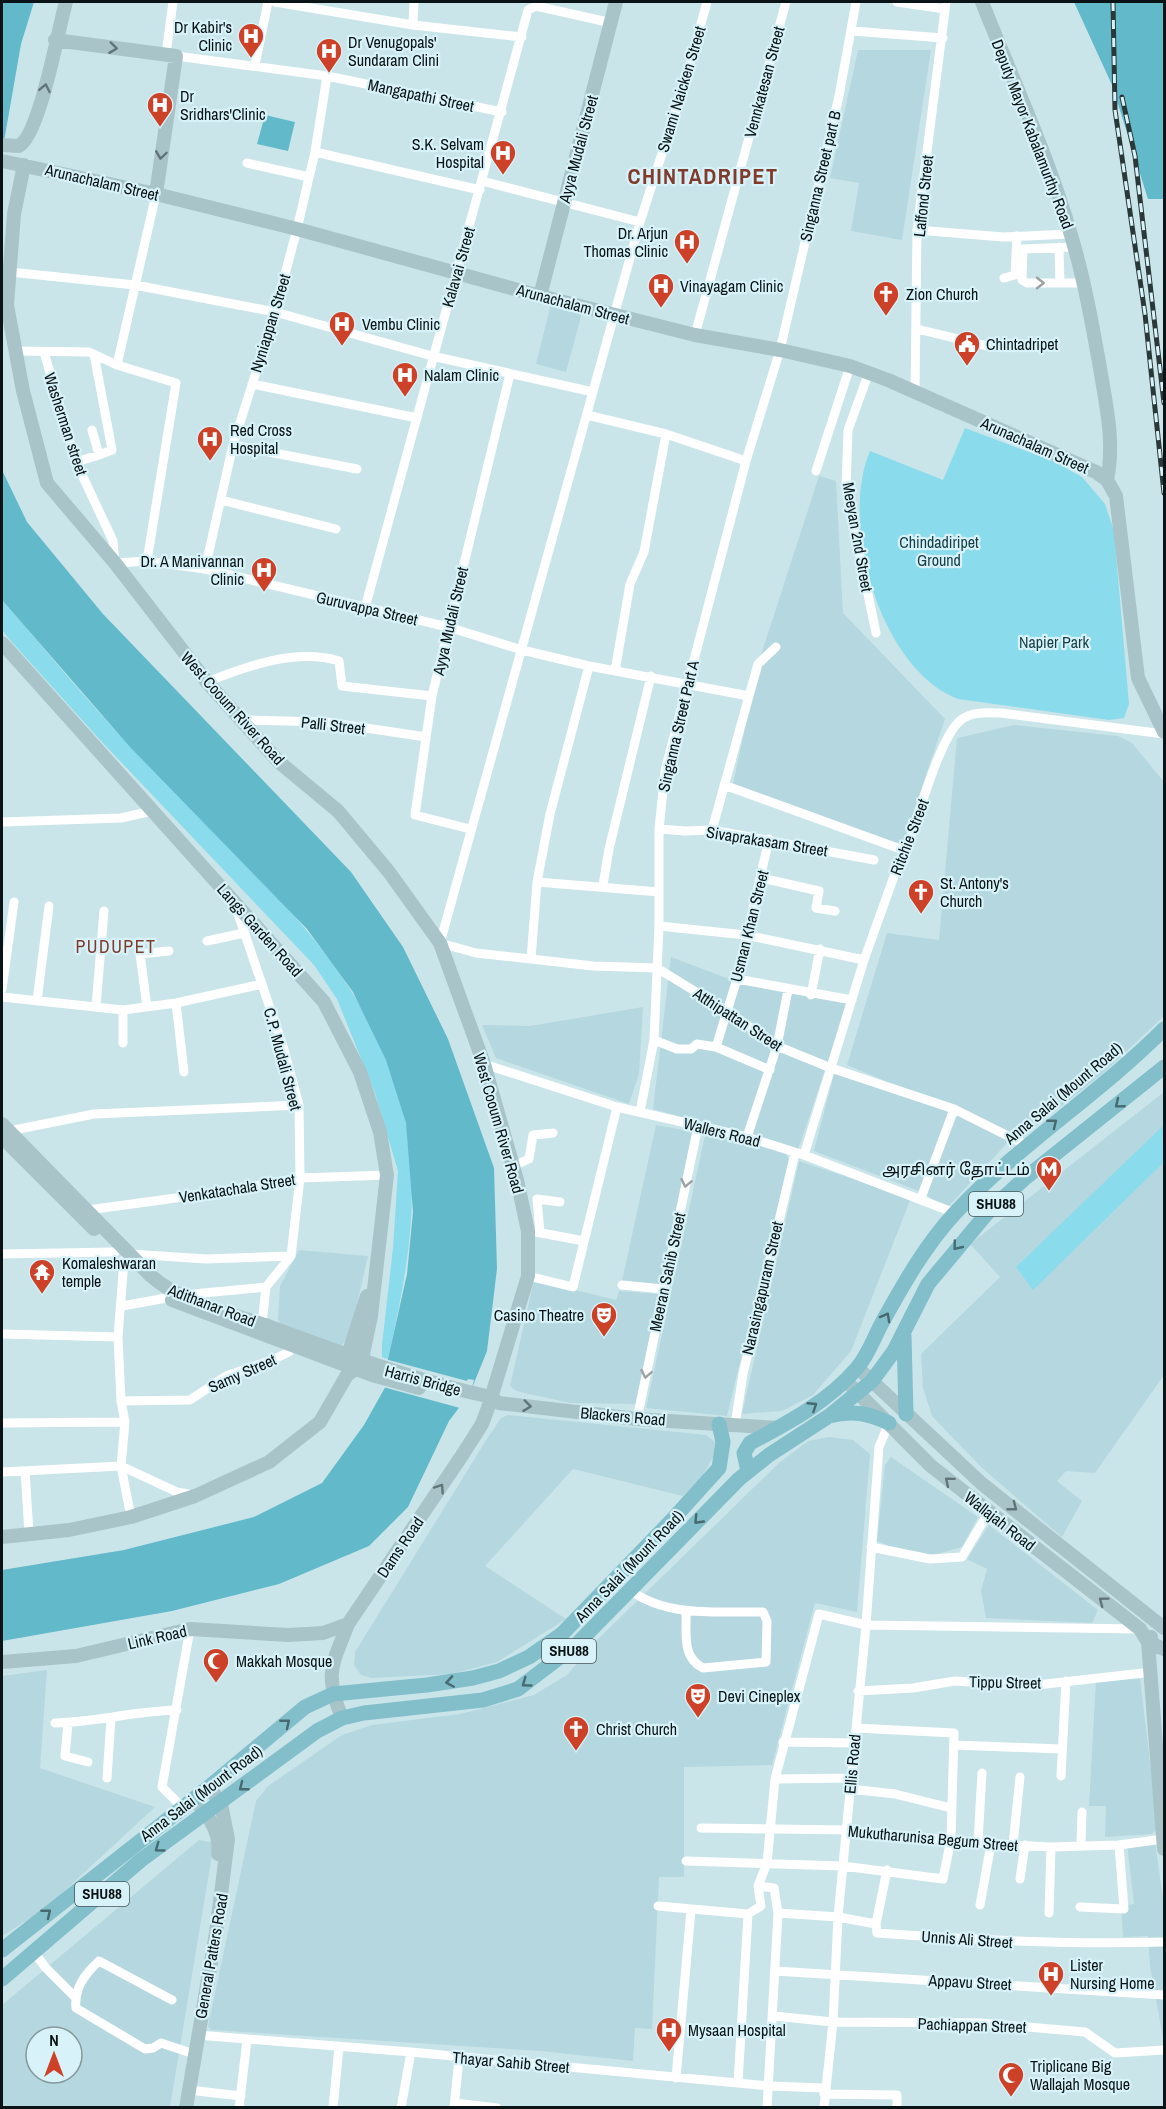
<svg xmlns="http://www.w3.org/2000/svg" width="1166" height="2109" font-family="'Archivo Narrow','Noto Sans Tamil',sans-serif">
<rect width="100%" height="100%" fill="#cae5ea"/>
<path fill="#b5d7df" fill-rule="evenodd" d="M858 50H931L902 240 851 231 859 183 830 178Z
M551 304 582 313 566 372 536 364Z
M819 476 836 481 843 613 945 719 902 846 733 784 760 658Z
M1014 725 1118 736 1132 743 1164 782V1016L1101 1075 1020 1138 847 1065 887 933 939 940 957 738Z
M671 957 729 979 848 1002 798 1150 653 1109Z
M643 1007 639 1074 629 1104 496 1058 482 1025 530 1026Z
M835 1070 950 1111 919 1191 814 1151Z
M1164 1092V1375L1095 1473 1066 1471 1057 1481 1082 1501 1062 1537 981 1467 932 1416 923 1388 921 1354 1000 1277 970 1244Z
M958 1113 1009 1141 946 1209 925 1194Z
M656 1125 695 1132 660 1285 622 1281Z
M706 1131 785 1153 789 1159 727 1416 646 1408Z
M799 1161 911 1198 851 1351 813 1395 782 1411 742 1414Z
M299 1250 368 1256 351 1331 341 1347 284 1328 278 1320 280 1286Z
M534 1280 616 1300 619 1291 659 1294 636 1404 570 1403 516 1391 510 1386Z
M508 1415 706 1435 715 1442V1453L703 1475 683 1496 573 1469 485 1566 566 1619 497 1662 452 1674 371 1678 361 1675 354 1665 355 1652 485 1442 501 1418Z
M829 1437 853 1440 870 1454 857 1612 815 1603 772 1765 684 1767V1877H659L652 2029 635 2028 633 2061 541 2051 211 2030 208 2026 256 1801 268 1786 342 1735 372 1725 460 1714 534 1695 567 1675 596 1641 779 1463 808 1441Z
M891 1457 978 1517 962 1547 930 1556 899 1550 877 1541 885 1465Z
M989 1525 1098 1610 1092 1623 986 1618 981 1591 987 1569 967 1559Z
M47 1670 40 1768 155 1807 45 1909 2 1936V1676Z
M1140 1679 1158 1829 1151 1834 1105 1837 1106 1806H1089L1096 1680Z
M199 1840 214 1843 170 2107H2V2005ZM36 2037H72V2073H36Z
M1155 1842 1164 1906V2044L1150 1966 1148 1936 1123 1937 1121 1906 1134 1904 1127 1844Z"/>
<path fill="#8adbec" d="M965 428 1053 461 1082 477 1105 504 1114 531 1129 704 1124 718 1109 720 958 699C880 669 839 523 870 451L943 480Z
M2 600C45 649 86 700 131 747 233 857 378 968 406 1124 421 1205 405 1281 388 1359L382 1357V1345L393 1248 398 1171 375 1093 337 999 314 965 101 741 11 641 2 630Z
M1164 1125V1162L1033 1290 1016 1267Z"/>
<path fill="#62b9ca" d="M2 2H34L21 44 2 153Z
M1074 2H1164V203L1163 199H1148L1112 85Z
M265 115 295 122 288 151 257 144Z
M2 470 27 522 103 614 351 872 403 947 448 1039 494 1168 497 1269 487 1351 470 1393 449 1421 408 1507 369 1546 279 1584 172 1611 2 1641V1570L124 1550 254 1517 322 1483 364 1425 387 1384 388 1359 407 1274 413 1212 406 1123 386 1060 353 992 307 929 130 747 2 600Z"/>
<path fill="#cae5ea" d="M385 1359 467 1381 468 1379 474 1380 469 1399 460 1408 383 1387Z"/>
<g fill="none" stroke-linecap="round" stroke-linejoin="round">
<path stroke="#fff" stroke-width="9" d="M275 2 413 25 522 37
M707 2 684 85 640 222 440 943 476 953 531 959 593 966 657 968 727 1011 777 1046 831 1068 954 1109 1026 1145
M897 2 945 9
M413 25 414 2
M852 31 943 38
M166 54 173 2
M176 56 327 76 502 112
M255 65 268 2
M315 152 480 190
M247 163 309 177
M482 181 640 222
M917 230 1003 237 1071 234
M1059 247 1060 283
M1074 247 1023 249 1022 280 1027 283H1084
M10 272 135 285 275 312 432 356 593 392
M1004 278 1015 275 1017 236
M917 329 987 346
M695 335 786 2
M15 351 89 352 117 365 176 383 147 561
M44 352 76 462 113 541 115 563 147 561 205 569 448 627 522 650 589 666 749 696 758 664 776 647
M94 354 112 450 99 455
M117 365 156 194
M869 372 848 430 846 488 876 633
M252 384 417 418
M915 392 917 230 946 2
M587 415 666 434 746 461
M233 445 357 469
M76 462 99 455 92 430
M816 471 850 366
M221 500 336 529
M205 569 233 445 275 312 297 229 315 152 327 76
M365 608 528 10 536 6 612 23
M615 671 630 584 644 552 666 434
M207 682C247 666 296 648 339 661L342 686 432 696
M240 720 326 722 426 737
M724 785 906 851
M2 822 121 818 152 811
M470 829 415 815 432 696 510 374
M659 829 685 831 712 830 874 860
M712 830 749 696
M761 878 819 891 816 908 835 911
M537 882 659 892
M603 885 609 849 651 676
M659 926 746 935 864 960
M207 941 244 933
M531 959 537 882 550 814 589 666
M737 979 852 1000
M2 989 14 902
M811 995 820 949
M2 997 123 1010 176 1003 262 984
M37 1001 49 906
M176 1003 184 1072
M96 1006 104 911
M147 1007 140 954 169 951
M123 1010V1043
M654 1040 677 1049H691L697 1044 716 1047 770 1070
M716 1047 737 979 769 839
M484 1064 617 1107 747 1137 804 1155 955 1213
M640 1112 654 1040 659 926V829L665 771 746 461 780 350 839 96 856 2
M9 1131 94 1114 299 1105
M747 1137 777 1046 788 990
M804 1155 864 960 898 865 906 851C916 824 940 735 961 720 972 711 988 713 1001 713L1164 734
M513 1166 529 1159 533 1135 553 1133
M921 1198 954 1109
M88 1210 234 1190 300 1178 387 1175
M536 1232 584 1241
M540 1233 537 1199 560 1202
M2 1254 115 1252
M130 1254 206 1259 291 1256
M124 1260 118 1337 121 1401 125 1422 121 1466 131 1517
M528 1276 573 1287 617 1107
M622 1285 663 1289
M122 1306 183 1295 266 1287 291 1256 300 1178 299 1105 283 1046 236 908
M262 1324 266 1287
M2 1334 118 1337
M121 1401 190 1400 226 1376 272 1360 289 1352 292 1346
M637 1419 698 1126
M2 1423 125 1422
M735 1425 743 1374 795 1153
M25 1471 29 1533
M2 1472 121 1466 177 1492 194 1495
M871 1547 930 1559 962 1557 988 1513
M630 1590C667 1618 719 1611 763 1612L767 1621 766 1662 703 1668C681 1657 687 1632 686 1611
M858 1691 913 1688 955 1681 1028 1686 1152 1672
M55 1723C96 1722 136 1711 177 1710
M68 1723 65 1756 88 1762
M783 1742 854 1743
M954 1745 1061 1749
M1061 1776 1066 1681
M107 1778 111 1718
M775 1779 851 1778
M850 1789 895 1794 951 1808
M182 1807 162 1787 190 1629
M701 1828 845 1830 991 1844 1051 1847 1119 1845 1163 1839
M978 1842 982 1773
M1081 1844 1082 1812
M1013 1845 1020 1777
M686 1861 843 1866 943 1879 951 1839 954 1733 856 1728
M1020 1879 1025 1845
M758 1886 774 1888 778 1913 767 2108
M980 1905 991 1844
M658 1906 748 1914 761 1906 758 1886 767 1863 775 1779 819 1614 866 1625 1139 1629
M1080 1907 1124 1909 1119 1845
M778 1913 838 1917 876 1924 877 1933C973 1940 1068 1945 1164 1942
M1049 1913 1051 1847
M876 1924 887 1870
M34 1952 45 1967 75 1997
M775 1971 1164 1995
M172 2000 99 1961C85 1974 74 1988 76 2008L145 2049 153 2048 161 2043 188 2052
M774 2016 833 2022 980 2023 1085 2032 1115 2053 1164 2050
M197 2035 411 2052 769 2086 824 2088
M676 2078 691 1910
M738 2083 748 1914
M189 2090 241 2096
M824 2094 897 2095V2108
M455 2103 497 2108
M239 2108 247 2040
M333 2108 339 2047
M401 2108 411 2052
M454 2108 459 2058
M824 2108 833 2022 838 1917 866 1625 879 1447 889 1423"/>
<path stroke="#a8c4c9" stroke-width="14" d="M982 2C1012 78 1048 155 1071 235 1084 278 1092 323 1100 368 1106 405 1115 442 1107 480
M55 40 176 56 156 194
M2 145 19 146C40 134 58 30 66 2
M2 161 156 194 297 229 540 296 695 335 780 350 850 366 888 380 1096 472 1107 480 1116 496 1138 678 1164 732
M24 165 14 214 7 305 23 391 47 483 115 563 207 682 279 762 338 811 389 872 440 943 484 1064 517 1180 528 1231V1276L488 1408 482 1424 461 1457 348 1624C332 1666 324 1673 342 1718
M540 296 616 2
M2 643 324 1002 360 1072 380 1132 387 1175 371 1316 363 1354 356 1369 347 1375 320 1422 269 1462 195 1496 131 1517 69 1530 2 1537
M2 1124 150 1275C181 1303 229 1313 268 1326 342 1353 414 1381 491 1397L499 1403 637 1419 779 1428
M2 1137 94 1229
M172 1300 372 1375 419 1388
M346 1361 367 1296
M858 1368 981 1483 1164 1628
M845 1380 931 1466 1140 1629 1148 1642 1164 1649
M1151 1637 1148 1642 1164 1849
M2 1662 76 1656 190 1629 288 1635 323 1633 348 1624
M194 1799C208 1816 221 1831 218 1854
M186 2108 216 1933 228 1839 221 1804 209 1787"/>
<path stroke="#82bfcb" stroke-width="15" d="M904 1336 906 1414
M829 1416C852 1410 868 1413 889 1423
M748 1471 744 1453 750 1443C788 1423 829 1401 857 1368 869 1354 874 1337 883 1321 904 1283 926 1244 956 1212 1020 1144 1099 1094 1164 1029
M2 1950 209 1787 305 1707 333 1694 427 1685 473 1678 499 1671 529 1657 562 1634 673 1519 719 1468 723 1442 719 1424
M2 1979 141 1860 317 1731 342 1718 364 1713 483 1700 518 1689 577 1644 739 1479 769 1455 829 1416 872 1381 894 1351 928 1284 989 1211 1024 1179 1164 1067"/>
<g stroke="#2b383a" stroke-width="5">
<path id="rail" d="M1113 2 1115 110 1145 314 1164 493
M1122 97 1135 156 1164 403"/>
</g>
<use href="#rail" stroke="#d7f2f8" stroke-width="3" stroke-dasharray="9" stroke-linecap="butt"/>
</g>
<defs><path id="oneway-chevron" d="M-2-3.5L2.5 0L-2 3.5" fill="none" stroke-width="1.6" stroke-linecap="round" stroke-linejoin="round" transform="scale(1.5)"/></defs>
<g stroke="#617578">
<use href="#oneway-chevron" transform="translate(113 48) rotate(7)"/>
<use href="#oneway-chevron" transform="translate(45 88) rotate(-79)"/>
<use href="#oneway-chevron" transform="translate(161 155) rotate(98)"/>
<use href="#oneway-chevron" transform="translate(527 1406) rotate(7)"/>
<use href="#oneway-chevron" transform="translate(949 1481) rotate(-140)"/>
<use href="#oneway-chevron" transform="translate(440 1488) rotate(-56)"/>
<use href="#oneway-chevron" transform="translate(1013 1507) rotate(38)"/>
<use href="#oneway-chevron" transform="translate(1103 1601) rotate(-143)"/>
</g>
<g stroke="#9da1a2">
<use href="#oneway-chevron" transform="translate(1040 283)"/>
<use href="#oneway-chevron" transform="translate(686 1183) rotate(102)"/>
<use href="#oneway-chevron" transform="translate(646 1374) rotate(101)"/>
</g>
<g stroke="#466a70">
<use href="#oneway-chevron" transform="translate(1119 1104) rotate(141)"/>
<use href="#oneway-chevron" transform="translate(1053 1123) rotate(-39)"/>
<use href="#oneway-chevron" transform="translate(957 1246) rotate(129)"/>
<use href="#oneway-chevron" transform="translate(886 1317) rotate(-61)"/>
<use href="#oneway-chevron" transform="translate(813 1406) rotate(-33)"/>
<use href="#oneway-chevron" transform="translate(698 1520) rotate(134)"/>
<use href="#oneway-chevron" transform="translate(450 1682) rotate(171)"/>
<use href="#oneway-chevron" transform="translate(526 1683) rotate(144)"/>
<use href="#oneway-chevron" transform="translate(286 1723) rotate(-39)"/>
<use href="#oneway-chevron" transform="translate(243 1787) rotate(142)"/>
<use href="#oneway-chevron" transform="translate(159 1848) rotate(144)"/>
<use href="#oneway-chevron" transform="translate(47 1913) rotate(-39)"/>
</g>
<defs>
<g id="hospital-pin" transform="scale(1.35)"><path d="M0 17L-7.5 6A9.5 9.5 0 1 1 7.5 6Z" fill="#cc4127" stroke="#d7f2f8"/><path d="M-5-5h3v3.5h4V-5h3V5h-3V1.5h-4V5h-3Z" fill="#fff"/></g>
<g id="church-pin" transform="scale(1.35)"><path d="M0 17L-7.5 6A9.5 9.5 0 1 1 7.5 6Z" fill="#cc4127" stroke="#d7f2f8"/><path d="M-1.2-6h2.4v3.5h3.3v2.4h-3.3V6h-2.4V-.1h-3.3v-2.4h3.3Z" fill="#fff"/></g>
<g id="civic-pin" transform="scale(1.35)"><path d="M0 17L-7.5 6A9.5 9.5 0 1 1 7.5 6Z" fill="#cc4127" stroke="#d7f2f8"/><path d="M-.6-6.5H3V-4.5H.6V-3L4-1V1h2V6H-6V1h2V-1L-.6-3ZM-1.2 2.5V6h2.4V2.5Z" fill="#fff"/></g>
<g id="metro-pin" transform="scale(1.35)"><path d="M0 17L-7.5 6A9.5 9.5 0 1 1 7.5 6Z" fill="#cc4127" stroke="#d7f2f8"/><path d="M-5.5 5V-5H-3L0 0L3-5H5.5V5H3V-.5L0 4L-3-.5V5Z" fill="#fff"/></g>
<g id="temple-pin" transform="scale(1.35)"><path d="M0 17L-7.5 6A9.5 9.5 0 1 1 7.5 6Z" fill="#cc4127" stroke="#d7f2f8"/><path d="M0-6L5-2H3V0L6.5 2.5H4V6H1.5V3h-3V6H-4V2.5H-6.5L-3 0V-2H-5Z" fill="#fff"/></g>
<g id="theatre-pin" transform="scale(1.35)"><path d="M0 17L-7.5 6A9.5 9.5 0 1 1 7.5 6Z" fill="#cc4127" stroke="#d7f2f8"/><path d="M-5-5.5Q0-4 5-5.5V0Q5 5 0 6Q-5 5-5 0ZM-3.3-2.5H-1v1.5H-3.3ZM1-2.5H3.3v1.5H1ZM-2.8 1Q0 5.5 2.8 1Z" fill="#fff"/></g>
<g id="mosque-pin" transform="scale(1.35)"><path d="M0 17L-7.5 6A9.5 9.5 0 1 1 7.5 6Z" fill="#cc4127" stroke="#d7f2f8"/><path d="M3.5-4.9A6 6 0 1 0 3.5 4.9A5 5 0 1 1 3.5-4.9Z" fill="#fff"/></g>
</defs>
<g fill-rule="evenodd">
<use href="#hospital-pin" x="251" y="36"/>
<use href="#hospital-pin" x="329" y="51"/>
<use href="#hospital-pin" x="160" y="105"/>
<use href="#hospital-pin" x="503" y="153"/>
<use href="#hospital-pin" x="687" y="242"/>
<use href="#hospital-pin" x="661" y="286"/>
<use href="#church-pin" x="886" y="294"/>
<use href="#hospital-pin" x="342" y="324"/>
<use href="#civic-pin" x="967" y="344"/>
<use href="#hospital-pin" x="405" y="375"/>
<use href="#hospital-pin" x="210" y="439"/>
<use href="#hospital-pin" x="264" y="570"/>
<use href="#church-pin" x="921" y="892"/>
<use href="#metro-pin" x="1049" y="1169"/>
<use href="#temple-pin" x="42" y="1272"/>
<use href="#theatre-pin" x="604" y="1315"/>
<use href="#mosque-pin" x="216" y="1661"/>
<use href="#theatre-pin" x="698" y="1696"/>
<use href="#church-pin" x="576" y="1729"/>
<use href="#hospital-pin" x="1051" y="1974"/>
<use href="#hospital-pin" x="669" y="2030"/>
<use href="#mosque-pin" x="1011" y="2075"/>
</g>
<g text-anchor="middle" stroke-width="4.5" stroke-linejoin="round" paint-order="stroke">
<g fill="#d7f2f8" stroke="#48575a" stroke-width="1.5">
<rect x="969" y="1192" width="54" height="24" rx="4.5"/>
<rect x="542" y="1639" width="54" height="24" rx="4.5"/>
<rect x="75" y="1882" width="54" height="24" rx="4.5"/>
</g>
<g font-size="15" font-weight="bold" fill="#0a1416">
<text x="996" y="1209">SHU88</text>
<text x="569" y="1656">SHU88</text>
<text x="102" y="1899">SHU88</text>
</g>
<g font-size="16" fill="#0a1416" stroke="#d7f2f8" text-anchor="start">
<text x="232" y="33" text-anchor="end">Dr Kabir's<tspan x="232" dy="18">Clinic</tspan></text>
<text x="348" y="48">Dr Venugopals'<tspan x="348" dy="18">Sundaram Clini</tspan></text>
<text x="180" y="102">Dr<tspan x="180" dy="18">Sridhars'Clinic</tspan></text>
<text x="484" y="150" text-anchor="end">S.K. Selvam<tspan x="484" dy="18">Hospital</tspan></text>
<text x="668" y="239" text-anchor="end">Dr. Arjun<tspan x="668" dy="18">Thomas Clinic</tspan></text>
<text x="680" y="292">Vinayagam Clinic</text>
<text x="906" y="300">Zion Church</text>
<text x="362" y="330">Vembu Clinic</text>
<text x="986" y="350">Chintadripet</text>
<text x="424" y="381">Nalam Clinic</text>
<text x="230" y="436">Red Cross<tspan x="230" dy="18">Hospital</tspan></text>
<text x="244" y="567" text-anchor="end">Dr. A Manivannan<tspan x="244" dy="18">Clinic</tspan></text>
<text x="940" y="889">St. Antony's<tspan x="940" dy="18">Church</tspan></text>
<text x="1030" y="1175" text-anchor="end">அரசினர் தோட்டம்</text>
<text x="62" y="1269">Komaleshwaran<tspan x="62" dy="18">temple</tspan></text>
<text x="584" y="1321" text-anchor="end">Casino Theatre</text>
<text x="236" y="1667">Makkah Mosque</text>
<text x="718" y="1702">Devi Cineplex</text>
<text x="596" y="1735">Christ Church</text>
<text x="1070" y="1971">Lister<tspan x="1070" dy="18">Nursing Home</tspan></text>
<text x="688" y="2036">Mysaan Hospital</text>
<text x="1030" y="2072">Triplicane Big<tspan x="1030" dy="18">Wallajah Mosque</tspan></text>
</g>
<g font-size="16" fill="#0a1416" stroke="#d7f2f8">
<text transform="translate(764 82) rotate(-75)" y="6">Vennkatesan Street</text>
<text transform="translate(681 89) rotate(-73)" y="6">Swami Naicken Street</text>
<text transform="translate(421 95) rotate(12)" y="6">Mangapathi Street</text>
<text transform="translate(1033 134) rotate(69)" y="6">Deputy Mayor Kabalamurthy Road</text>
<text transform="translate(578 149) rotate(-75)" y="6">Ayya Mudali Street</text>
<text transform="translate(820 176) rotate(-77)" y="6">Singanna Street part B</text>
<text transform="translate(102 182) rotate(13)" y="6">Arunachalam Street</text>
<text transform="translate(923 196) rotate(-84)" y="6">Laffond Street</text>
<text transform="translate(458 267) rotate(-74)" y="6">Kalavai Street</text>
<text transform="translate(573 304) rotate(15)" y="6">Arunachalam Street</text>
<text transform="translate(270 323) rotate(-73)" y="6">Nyniappan Street</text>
<text transform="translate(66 424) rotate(72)" y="6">Washerman street</text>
<text transform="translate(1035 445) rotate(24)" y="6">Arunachalam Street</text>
<text transform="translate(858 537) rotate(80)" y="6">Meeyan 2nd Street</text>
<text transform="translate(367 608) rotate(13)" y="6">Guruvappa Street</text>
<text transform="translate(450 621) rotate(-77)" y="6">Ayya Mudali Street</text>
<text transform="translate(233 708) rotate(48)" y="6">West Cooum River Road</text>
<text transform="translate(333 725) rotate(6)" y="6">Palli Street</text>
<text transform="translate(678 726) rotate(-77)" y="6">Singanna Street Part A</text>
<text transform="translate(909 837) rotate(-69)" y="6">Ritchie Street</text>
<text transform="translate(767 841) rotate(9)" y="6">Sivaprakasam Street</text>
<text transform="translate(749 926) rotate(-76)" y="6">Usman Khan Street</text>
<text transform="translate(260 930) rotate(48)" y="6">Langs Garden Road</text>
<text transform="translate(738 1019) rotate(33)" y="6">Atthipattan Street</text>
<text transform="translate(283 1059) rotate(75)" y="6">C.P. Mudali Street</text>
<text transform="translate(1063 1093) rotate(-40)" y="6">Anna Salai (Mount Road)</text>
<text transform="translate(499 1123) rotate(74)" y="6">West Cooum River Road</text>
<text transform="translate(722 1132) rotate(14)" y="6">Wallers Road</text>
<text transform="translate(237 1188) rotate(-9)" y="6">Venkatachala Street</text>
<text transform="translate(667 1272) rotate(-78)" y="6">Meeran Sahib Street</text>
<text transform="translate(762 1288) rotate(-77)" y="6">Narasingapuram Street</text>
<text transform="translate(212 1305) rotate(21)" y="6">Adithanar Road</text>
<text transform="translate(242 1373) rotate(-24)" y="6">Samy Street</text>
<text transform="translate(423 1380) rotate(15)" y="6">Harris Bridge</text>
<text transform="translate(623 1416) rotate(5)" y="6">Blackers Road</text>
<text transform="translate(1000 1521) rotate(38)" y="6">Wallajah Road</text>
<text transform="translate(400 1547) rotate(-56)" y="6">Dams Road</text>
<text transform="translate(629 1566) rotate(-46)" y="6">Anna Salai (Mount Road)</text>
<text transform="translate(157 1637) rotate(-13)" y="6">Link Road</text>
<text transform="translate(1005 1682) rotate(1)" y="6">Tippu Street</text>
<text transform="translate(852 1764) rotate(-85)" y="6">Ellis Road</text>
<text transform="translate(201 1793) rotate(-37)" y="6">Anna Salai (Mount Road)</text>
<text transform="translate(933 1838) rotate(5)" y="6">Mukutharunisa Begum Street</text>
<text transform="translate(967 1939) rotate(4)" y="6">Unnis Ali Street</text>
<text transform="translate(211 1956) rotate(-80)" y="6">General Patters Road</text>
<text transform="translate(970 1982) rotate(3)" y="6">Appavu Street</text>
<text transform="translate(972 2025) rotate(2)" y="6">Pachiappan Street</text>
<text transform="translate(511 2062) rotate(5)" y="6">Thayar Sahib Street</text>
</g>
<g font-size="16" fill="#143d45" stroke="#d7f2f8">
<text x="939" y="548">Chindadiripet<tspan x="939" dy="18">Ground</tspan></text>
<text x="1054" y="648">Napier Park</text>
</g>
<g font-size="18" letter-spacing="1.5" fill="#813b2d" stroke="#d7f2f8">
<text x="116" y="953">PUDUPET</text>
</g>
<g font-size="22" font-weight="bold" letter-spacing="1.5" fill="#813b2d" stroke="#d7f2f8">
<text x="703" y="184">CHINTADRIPET</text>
</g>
</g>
<rect width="1166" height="2109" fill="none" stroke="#0a1416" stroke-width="6"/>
<g transform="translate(54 2055)"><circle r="28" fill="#d7f2f8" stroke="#85999e" stroke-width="1.5"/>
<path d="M0-4.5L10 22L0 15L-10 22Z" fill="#cc4127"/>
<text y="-9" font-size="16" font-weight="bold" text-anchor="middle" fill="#0a1416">N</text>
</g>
</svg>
